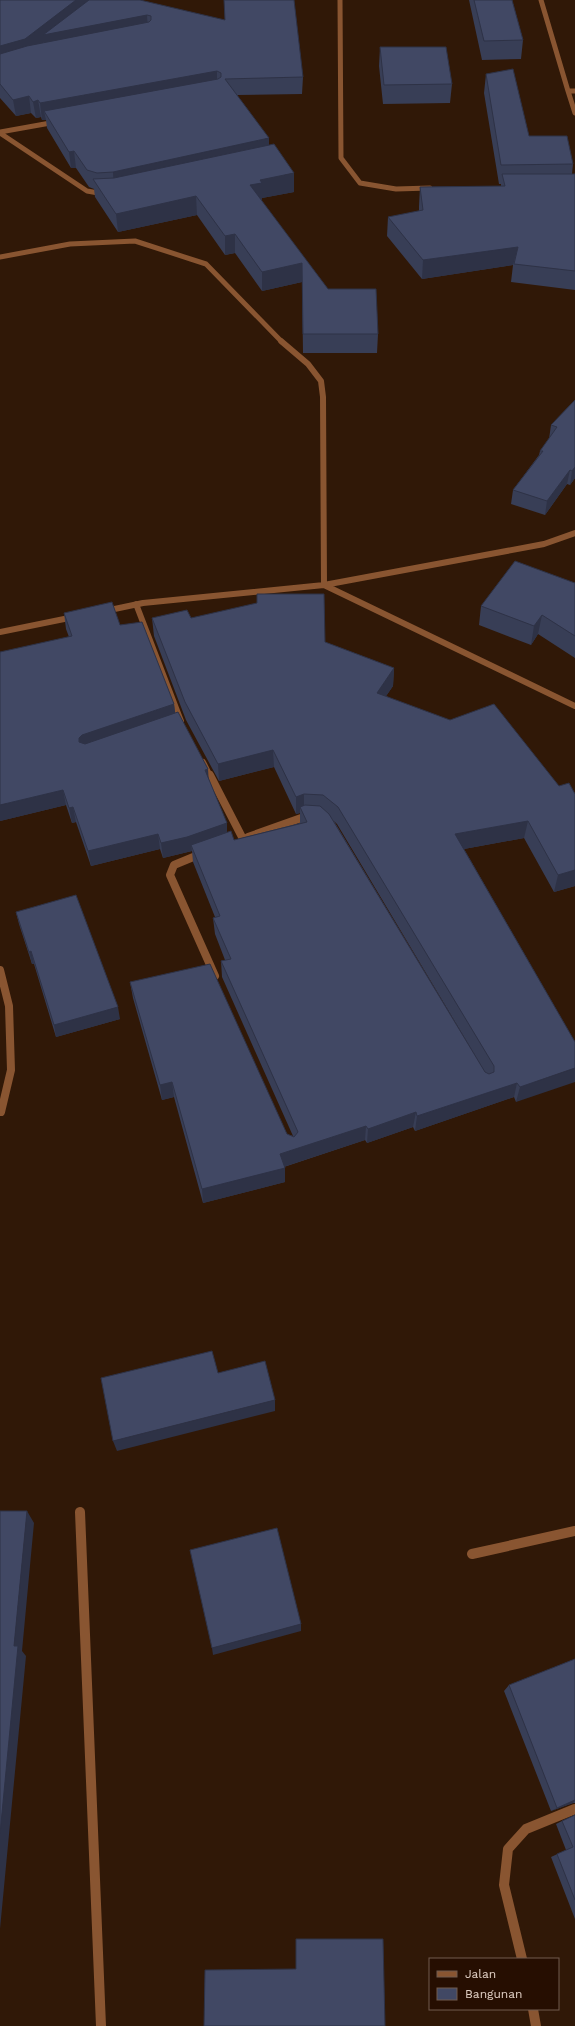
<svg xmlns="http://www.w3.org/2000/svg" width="575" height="2026" font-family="'Work Sans',sans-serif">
<rect width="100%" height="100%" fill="#301807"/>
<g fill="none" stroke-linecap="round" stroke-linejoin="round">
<path stroke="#895531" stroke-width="10" d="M80 1512 101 2026"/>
<path stroke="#895531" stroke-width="5" d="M340 0 341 158 360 183 396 189 430 188
M541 0 568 91H575
M568 91 575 113
M0 132 56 122
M0 133 87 191 104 194
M0 257 70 244 135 241 206 264 282 342"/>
<path stroke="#895531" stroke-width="6" d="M281 341 308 364 321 381 323 397 324 585
M324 585 575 706
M136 604 181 721
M105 611 143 603 324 585 544 544 575 533
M0 632 74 617
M203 762 210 776"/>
<path stroke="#895531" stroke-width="8" d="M210 775 243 839
M248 837 304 817 311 818
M203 853 174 865 170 875 215 976
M0 970 9 1006 11 1070 1 1112"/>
<path stroke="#895531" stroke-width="10" d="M472 1554 575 1531
M522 1959 504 1885 508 1849 526 1829 575 1809
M533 2009 536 2026"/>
</g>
<path fill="#383e56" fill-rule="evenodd" d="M0 0H140L303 77 302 94 237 95 269 145 294 192 262 198V202L328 289 378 334 377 353H303L302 282 262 291 235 253 225 255 197 215 118 232 95 197 94 189 89 187 76 168H71L47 128 46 120H42L41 117 36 118 31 113 16 116 0 98Z
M469 0H512L523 40 521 59 482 60Z
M380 47 452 84 450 103 383 104 379 66Z
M486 74 529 136 573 164 572 174H575V290L511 282 513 265 422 279 387 236 388 217 419 211V206L420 187 501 186V184H499L484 93Z
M575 400V478L570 485 567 484 545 515 511 504 513 490 539 455 540 451 549 439 551 425Z
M575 583V658L538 634 531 645 479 625 481 606Z
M64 613 120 625 174 704 175 713 208 777 227 832 234 840 300 823V813L296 814 274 767 219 781 186 720 154 636 152 618H191L325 642 394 668 393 686 386 696 575 794V886L554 892 524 838 464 849 575 1042 516 1102 514 1097 415 1131 413 1127 367 1143 365 1140 284 1167 285 1182 203 1203 174 1097 162 1100 133 998 130 982 287 1134 293 1136 222 977 221 961 225 960 215 934 213 918 215 917 193 862 192 851 163 858 160 849 91 866 76 822 72 823 66 805 0 821 69 637 66 629ZM334 821 337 824 485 1072Z
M16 912 120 1019 56 1037 34 964H32L19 924Z
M575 1659V1803H573L551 1811 504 1691 509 1685Z
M575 1815V1919L551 1857 566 1850 556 1824 562 1821Z"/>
<path fill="#2e3246" d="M76 0H93L147 15 148 31 45 52 44 42 27 55 0 63V46Z
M217 71V88L44 111 46 120H42L40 103Z
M29 96 31 113 16 116 13 100Z
M38 100 41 117 36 118 33 102Z
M269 138V155L114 189 113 172Z
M74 151 76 168H71L69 152Z
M294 173V192L262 198V202L250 185 260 180Z
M196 196 197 215 118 232 116 214Z
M235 234V253L225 255V236Z
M518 247 513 265 422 279 423 260Z
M302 263V282L262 291V272Z
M575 467V478L570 485 572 471Z
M570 470 567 484 545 515 547 501Z
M542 615 538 634 531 645 534 626Z
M394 668 393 686 376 711 377 693Z
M174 704 176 719 81 754 79 738 82 735Z
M273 750 274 767 219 781 218 764Z
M208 769 209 784 205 770Z
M63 790 66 805 0 821V805Z
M304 794V812L300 807V813L296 814V797Z
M73 807 76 822 72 823 69 808Z
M528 821 524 838 453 851 455 834Z
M227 823V838L191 845 192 851 163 858 161 843Z
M158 834 160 849 91 866 88 851Z
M575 870V886L554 892 558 875Z
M31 951 34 964H32L29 952Z
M118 1007 120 1019 56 1037 54 1025Z
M575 1068V1082L516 1102 520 1087Z
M172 1082 174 1097 162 1100 160 1085Z
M517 1083 514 1097 415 1131 417 1116Z
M416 1112 413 1127 367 1143 368 1129Z
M366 1126 365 1140 280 1168V1154Z
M285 1168V1182L203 1203 202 1189Z
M275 1400V1411L117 1451 113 1441Z
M27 1511 34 1523 22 1651 26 1656 0 1929V1834L14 1646Z
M301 1624V1631L213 1655 212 1648Z
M575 1800V1801L573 1803 551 1811 557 1808Z"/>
<path fill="#414864" stroke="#2e3246" d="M0 0H76L25 39 0 46Z
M89 0H140L225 20 224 0H294L303 77 225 79 269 138 113 172 97 173 87 170 74 151 69 152 44 111 218 79 221 77V73L217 71 40 103 38 100 33 102 29 96 13 100 0 84V54L27 46 149 22 151 20V16L147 15 43 35Z
M474 0H512L523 40 484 41Z
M380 47H446L452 84 384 85Z
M513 69 529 136H567L573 164 501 165 486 74Z
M274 144 294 173 260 180 262 183 250 185 328 289H376L378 334H303L302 263 262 272 235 234 225 236 196 196 116 214 93 179 114 178Z
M502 174H575V271L514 264 518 247 423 260 388 217 423 210 420 187 505 186Z
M575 400V467L572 471 570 470 547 501 513 490 543 451H540L557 427 551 425Z
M515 561 575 583V636L542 615 534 626 481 606Z
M257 594H324L325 642 394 668 377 693 450 720 494 704 559 786 569 783 575 794V870L558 875 528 821 455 834 575 1042V1068L520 1087 517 1083 417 1116 416 1112 368 1129 366 1126 280 1154 285 1168 202 1189 172 1082 160 1085 130 982 210 964 287 1134 294 1137 298 1132 221 961 231 959 213 918 220 916 191 845 231 831 234 840 307 822 300 807 305 805 320 806 329 814 485 1072 489 1074 494 1072V1066L338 807 323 795 304 794 296 797 273 750 218 764 185 702 152 618 187 610 191 618 257 603Z
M112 602 120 625 142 622 174 704 82 735 79 738V742L85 744 178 712 208 769 205 770 227 823 187 837 161 843 158 834 88 851 73 807 69 808 63 790 0 805V652L72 636 64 613Z
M76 895 118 1007 54 1025 31 951 29 952 16 912Z
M212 1351 218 1373 265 1361 275 1400 113 1441 101 1378Z
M0 1511H27L14 1646H18L0 1834Z
M277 1528 301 1624 212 1648 190 1550Z
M575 1659V1800L557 1808 509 1685Z
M575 1815V1900L557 1854 573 1847 562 1821Z
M296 1939H383L385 2026H204L205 1970 296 1969Z"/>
<rect x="429" y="1958" width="130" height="52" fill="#260e01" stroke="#705b4f"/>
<rect x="437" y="1971" width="20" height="6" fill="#895531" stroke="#705b4f"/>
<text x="465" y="1978" font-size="12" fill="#e0cfc4">Jalan</text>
<rect x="437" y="1988" width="20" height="12" fill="#414864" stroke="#705b4f"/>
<text x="465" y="1998" font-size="12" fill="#e0cfc4">Bangunan</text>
</svg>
